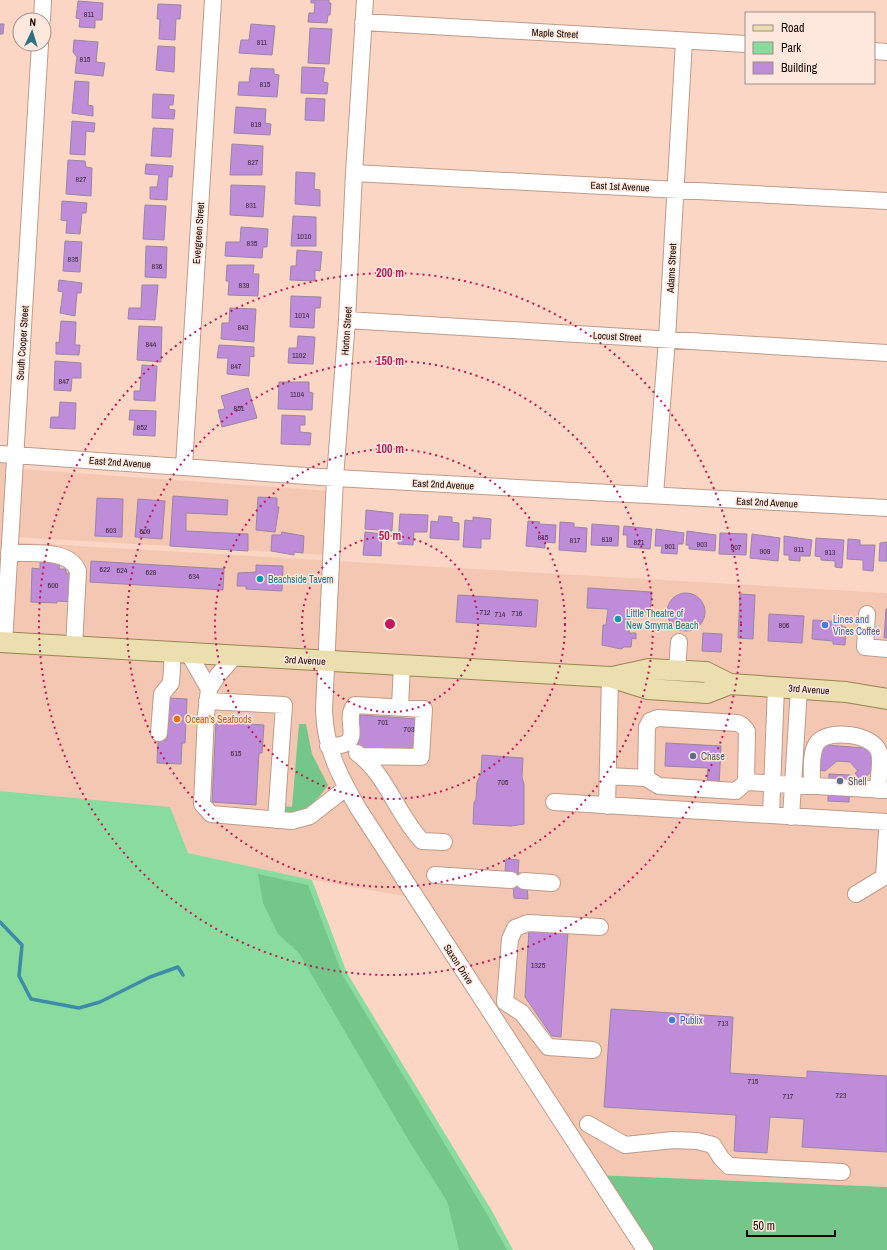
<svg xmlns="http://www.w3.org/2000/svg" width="887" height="1250" font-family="'Archivo Narrow',sans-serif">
<rect width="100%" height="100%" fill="#fcd6c4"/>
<path fill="#f4c7b2" d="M0 454 15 455 10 542 887 593V1187L596 1175 416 898 312 880 187 853 169 807 0 791Z
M19 469 330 491 327 555 15 537Z"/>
<path fill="#89dc9d" d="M0 791 170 807 188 853 312 880 347 973 492 1211 513 1250H0Z"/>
<path fill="#74c789" d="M299 724H306L312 754 328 785C317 801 306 813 286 814L282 810V806L292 807Z
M258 874 308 885 343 976 487 1214 507 1250H459L447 1201 409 1141 299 953 278 934 263 903Z
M596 1175 887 1187V1250H645Z"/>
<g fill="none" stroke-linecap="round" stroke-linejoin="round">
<path stroke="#3d8ba8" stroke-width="3.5" d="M0 922 22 945 19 976 31 999 79 1008 100 1002 150 977 178 967 183 975"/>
</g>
<path fill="#be8cd9" stroke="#9986a3" d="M311 0H329V3H331L330 15H328L327 23 308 22 309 13H314L315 3H311Z
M78 1 103 3 102 20H95V28L79 27 80 19 76 18Z
M158 4 181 5 180 19H176L175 40 159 39 160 19H157Z
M0 24H4L3 34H0Z
M251 24 275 26 272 55 239 53 241 40H249Z
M310 28 332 29 329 64 308 63Z
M74 40 98 42 96 62 105 63 103 76 75 73 77 57 73 52Z
M158 46 175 47 174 72 156 70Z
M302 67 325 68 323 82 328 83 327 94 301 93Z
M251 68 274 69V74L279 75 277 97 238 95 239 82H249Z
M75 81 89 82 88 105 93 106V116L72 113Z
M153 94 174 95 173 105H169V109L175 110 174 119 152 118Z
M306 98 325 99 324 121 305 120Z
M236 107 266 109 265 123 271 124 270 135 234 133Z
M72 121 95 123 94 132 86 131 85 155 70 154Z
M153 128 173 129 171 157 151 156Z
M232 144 263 146 262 175H230Z
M68 160 85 161 86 167 92 168 91 196 66 194Z
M146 164 173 166 172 177H168L167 200 150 199V187H157L159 175 145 174Z
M296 172 315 173 314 189 320 190V206L295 204Z
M231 185 265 186 263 217 230 215Z
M62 201 87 203 86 213H82L80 234 66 233 67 221 61 220Z
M145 205 166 206 164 240 143 239Z
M293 216 316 217V246H291Z
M241 227 268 229 267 247H263L262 258 225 256 226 242H240Z
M65 241 82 242 80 272 63 271Z
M146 246 167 247 166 278 145 277Z
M297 250 322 252 320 271 315 270V281L290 280 291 266H296Z
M227 265H254L253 274H259L258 296 228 295 229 281H226Z
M59 280 82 283 81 293H77L75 316 60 313 63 292 58 291Z
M142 285H158L155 320 128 319 129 308H141Z
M291 296 321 297 320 308H315L314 328 290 327Z
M230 308 256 309 254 342 221 339 222 323H229Z
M61 321 76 322 75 345H80L79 355 56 354V342L59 343Z
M139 326 162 327 161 362 137 360Z
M298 336 315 337 313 364 288 363 289 348H297Z
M219 345 254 347V357L250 356 249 376 227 374 228 358H217Z
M55 361 81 363V378H72L71 391 54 390Z
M142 365 157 366 155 401 134 400V391H140Z
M279 382H309V392L313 393 312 410 278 409Z
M248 388 257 418 222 427 218 410 225 409 221 396Z
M60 402 76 403 75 429 50 428 51 417H59Z
M130 410 156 411 155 436 133 435 135 420H129Z
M282 415 305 416V425H300V432L311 433 310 445 281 444Z
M173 496 228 500 227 515 186 513V531L248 534V551L170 546Z
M258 497 277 498V507H279L275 532 256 530Z
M97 498 123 499 122 537 95 536Z
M138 499 165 501 162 539 135 537Z
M366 510 393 513 392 531 365 529Z
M400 514 428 515 427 532H414L413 545 398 544Z
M439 516 452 517V522L459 523V540L430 538 431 521 438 522Z
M473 517 491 519 490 539H481V548L463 547 465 520 473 521Z
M528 521 540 522 539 524 556 525 555 543 545 542V548L526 546Z
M560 522 574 523V527L587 528 586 552 559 550Z
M592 524 619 526 618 546 591 545Z
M624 526 652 529 650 549 627 547V535H623Z
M656 529 684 533 683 544H678L677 554 661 553 662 546H655Z
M687 531 716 535 715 551 689 549V545H686Z
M282 532 304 536 303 553 294 552V555L271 551 272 535H281Z
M365 532 382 534 381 556 363 555Z
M720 533 747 534 746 555 719 554Z
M752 534 780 538 778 561 750 558Z
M784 536 812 540 810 556H800V561L789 560V555H784Z
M816 538 844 540 842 568 835 567V561L821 560V557L815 556Z
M848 539 860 540V545H875L873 571 863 570V560L847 559Z
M887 542V561H879L880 543Z
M40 560 60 561 59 569H66V573L74 574 73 602 57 601V603L31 602 32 568 40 569Z
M91 561 224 569 223 590 90 582Z
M256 565 283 566 282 591 246 589V586H237L238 573 256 572Z
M588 588 652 592 650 612 630 611 629 633H636V639L632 638 631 647H624L621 649 602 645 603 625H606L608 609 587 608Z
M667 612a19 19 0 1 1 38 0a19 19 0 1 1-38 0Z
M740 594 755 595 753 639 738 638Z
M458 595 538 600 536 627 456 622Z
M886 609H887V638H884Z
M769 614 804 616 802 643 768 641Z
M813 620 842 622V627H846L845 645 833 644V641L812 639Z
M703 633 722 634 721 652 702 651Z
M169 698 187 699 185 743H182L181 764 157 763 158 739 167 740Z
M360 715 418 719 416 751 358 747Z
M216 722 264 725 262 753H259L256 805 212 802Z
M666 743 721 746 719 787 707 786 708 768 665 766Z
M827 745 875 749 873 770 861 781 855 773 858 771 850 762 837 761 825 771 818 770 819 751Z
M482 755 523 758 522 777 524 784V824L511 826 473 824 474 803 476 799 477 782 481 774Z
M829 774 850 775 849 802 828 801Z
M506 859 519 860 518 873H521V879L527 885 528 899 514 898 513 885 508 878V871H505Z
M529 929 568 931 561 1037 552 1036 525 997Z
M611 1009 733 1017 730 1073 807 1078V1071L887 1076V1152L802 1147 804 1119 770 1117 767 1153 734 1151 736 1115 604 1107Z"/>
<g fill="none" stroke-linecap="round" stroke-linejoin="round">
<g stroke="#be9b8a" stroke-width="18">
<path id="minor" d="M365 0 354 173 347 320 335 478 324 710C325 748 339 775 358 808L645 1250
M42 20 43 0
M363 22 746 44
M874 51 887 52
M354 173 887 201
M347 320 887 353
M0 454 335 478 887 508
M184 466 213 0
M655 495 667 339 684 41
M9 553C30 554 69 548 78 571L74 647
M867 614 865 647 887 649
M4 643 40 44
M189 654 209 689 218 675 235 656
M677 671 679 642
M209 689 206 715 202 804 211 814 292 821 310 816 346 788
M207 701 284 705 276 820
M400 707 402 665
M159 733 162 694 171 683 173 652
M328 746C369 747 341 721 355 705L424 709 421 757 362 756
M357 753C387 775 397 815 422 841L444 842
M608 776 646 778 647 727 650 721 658 718 737 723 742 725 747 731 746 782 887 790
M646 778 659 786 736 791 746 782
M812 785C812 772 810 753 817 743 828 728 874 734 879 752 882 763 878 779 878 790
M554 802 887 822
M607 806 610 677
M771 815 776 687
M791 817 799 688
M435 875 511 880
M524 881 552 883
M856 894 884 877 887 831
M593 1050 548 1047 522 1013 505 1002 510 939 515 928 528 923 600 927
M588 1124 625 1145 673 1140 697 1141 713 1145 721 1158 729 1166 842 1172"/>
</g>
<g stroke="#988551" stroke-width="22">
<path id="major" d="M0 642 610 677 648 689 707 693 730 684 846 692 887 699
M612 677 649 669 706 672 730 684"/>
</g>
<use href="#minor" stroke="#fff" stroke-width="16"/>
<use href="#major" stroke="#ecdfaf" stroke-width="20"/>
</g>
<g fill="none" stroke="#c2185b" stroke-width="2" stroke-dasharray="2 4">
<circle cx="390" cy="624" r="88"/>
<circle cx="390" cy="624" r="175"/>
<circle cx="390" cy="624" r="263"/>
<circle cx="390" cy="624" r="351"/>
</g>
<g fill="#0f9aa8" stroke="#fee7dc" stroke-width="1.5">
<circle cx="260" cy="579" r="4"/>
<circle cx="618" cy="619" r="4"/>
</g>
<g fill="#3f7fe0" stroke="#fee7dc" stroke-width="1.5">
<circle cx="825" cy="625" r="4"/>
<circle cx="672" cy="1020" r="4"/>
</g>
<circle fill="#e8710a" stroke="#fee7dc" stroke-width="1.5" cx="177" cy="719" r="4"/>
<g fill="#5c6f8a" stroke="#fee7dc" stroke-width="1.5">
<circle cx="693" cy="756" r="4"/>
<circle cx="840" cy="781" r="4"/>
</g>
<g text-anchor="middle" stroke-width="3" stroke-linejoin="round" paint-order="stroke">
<g font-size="8" fill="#3e2939">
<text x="89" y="17">811</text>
<text x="262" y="45">811</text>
<text x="85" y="62">815</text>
<text x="265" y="87">815</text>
<text x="256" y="127">819</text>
<text x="253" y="165">827</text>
<text x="81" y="182">827</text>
<text x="251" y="208">831</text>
<text x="304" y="239">1010</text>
<text x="252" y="246">835</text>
<text x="73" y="262">835</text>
<text x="157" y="269">836</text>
<text x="244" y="288">839</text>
<text x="302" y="318">1014</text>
<text x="243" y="330">843</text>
<text x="151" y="347">844</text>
<text x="299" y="358">1102</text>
<text x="236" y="369">847</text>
<text x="64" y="384">847</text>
<text x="297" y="397">1104</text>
<text x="239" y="411">851</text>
<text x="142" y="430">852</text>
<text x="111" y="533">603</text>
<text x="145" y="534">609</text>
<text x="543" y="540">815</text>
<text x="607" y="542">819</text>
<text x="575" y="543">817</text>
<text x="639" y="545">821</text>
<text x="702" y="547">903</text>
<text x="670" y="549">901</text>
<text x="736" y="550">907</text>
<text x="799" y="552">911</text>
<text x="765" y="554">909</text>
<text x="830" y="555">913</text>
<text x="105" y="572">622</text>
<text x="122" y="573">624</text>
<text x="151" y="575">628</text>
<text x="194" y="579">634</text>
<text x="53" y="588">600</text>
<text x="485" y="615">712</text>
<text x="517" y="616">716</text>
<text x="500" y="617">714</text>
<text x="784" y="628">806</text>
<text x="383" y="725">701</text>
<text x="409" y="732">703</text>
<text x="236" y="756">615</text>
<text x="503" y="785">705</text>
<text x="538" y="968">1325</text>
<text x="723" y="1026">713</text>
<text x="753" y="1084">715</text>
<text x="841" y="1098">723</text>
<text x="788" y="1099">717</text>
</g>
<g font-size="10" fill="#140804" stroke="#fee7dc">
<text transform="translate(555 33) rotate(3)" y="4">Maple Street</text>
<text transform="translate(620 186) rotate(3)" y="4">East 1st Avenue</text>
<text transform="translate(198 233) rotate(-86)" y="4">Evergreen Street</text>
<text transform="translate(671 268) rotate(-87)" y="4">Adams Street</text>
<text transform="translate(346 331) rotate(-86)" y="4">Horton Street</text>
<text transform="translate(617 336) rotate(3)" y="4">Locust Street</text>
<text transform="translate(22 343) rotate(-86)" y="4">South Cooper Street</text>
<text transform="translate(120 462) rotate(4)" y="4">East 2nd Avenue</text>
<text transform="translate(443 484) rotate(3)" y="4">East 2nd Avenue</text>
<text transform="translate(767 502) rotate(3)" y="4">East 2nd Avenue</text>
<text transform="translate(305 660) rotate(3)" y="4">3rd Avenue</text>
<text transform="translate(809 689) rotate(4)" y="4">3rd Avenue</text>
<text transform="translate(459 964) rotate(57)" y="4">Saxon Drive</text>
</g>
<g font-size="10" fill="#0d838f" stroke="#fee7dc" text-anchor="start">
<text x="268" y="583">Beachside Tavern</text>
<text x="626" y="617">Little Theatre of<tspan x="626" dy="12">New Smyrna Beach</tspan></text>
</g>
<g font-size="10" fill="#366cbe" stroke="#fee7dc" text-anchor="start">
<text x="833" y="623">Lines and<tspan x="833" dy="12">Vines Coffee</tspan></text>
<text x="680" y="1024">Publix</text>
</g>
<g font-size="10" fill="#c56008" stroke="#fee7dc" text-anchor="start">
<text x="185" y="723">Ocean's Seafoods</text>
</g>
<g font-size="10" fill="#4e5e75" stroke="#fee7dc" text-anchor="start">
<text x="701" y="760">Chase</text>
<text x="848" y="785">Shell</text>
</g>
</g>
<circle cx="390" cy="624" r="6" fill="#c2185b" stroke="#fee7dc" stroke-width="2"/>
<g font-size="12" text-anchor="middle" font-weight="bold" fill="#c2185b" stroke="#fee7dc" stroke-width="3" stroke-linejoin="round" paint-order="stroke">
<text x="390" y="277">200 m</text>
<text x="390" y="365">150 m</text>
<text x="390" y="453">100 m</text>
<text x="390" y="540">50 m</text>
</g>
<rect x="745" y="12" width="130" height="72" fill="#fee7dc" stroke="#a08e86"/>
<rect x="753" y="25" width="20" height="6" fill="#ecdfaf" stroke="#a08e86"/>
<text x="781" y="32" font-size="12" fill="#140804">Road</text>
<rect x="753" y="42" width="20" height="12" fill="#89dc9d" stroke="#a08e86"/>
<text x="781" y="52" font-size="12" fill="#140804">Park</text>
<rect x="753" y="62" width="20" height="12" fill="#be8cd9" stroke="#a08e86"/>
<text x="781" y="72" font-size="12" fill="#140804">Building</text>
<g transform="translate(32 32) rotate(4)"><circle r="19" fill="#fee7dc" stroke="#a08e86"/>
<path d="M0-3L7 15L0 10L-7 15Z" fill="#2e7082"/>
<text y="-6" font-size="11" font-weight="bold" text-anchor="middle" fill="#140804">N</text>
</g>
<path d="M747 1230v6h88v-6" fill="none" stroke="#140804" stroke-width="2"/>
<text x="753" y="1230" font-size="12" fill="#140804" stroke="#fee7dc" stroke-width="3" paint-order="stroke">50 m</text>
</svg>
